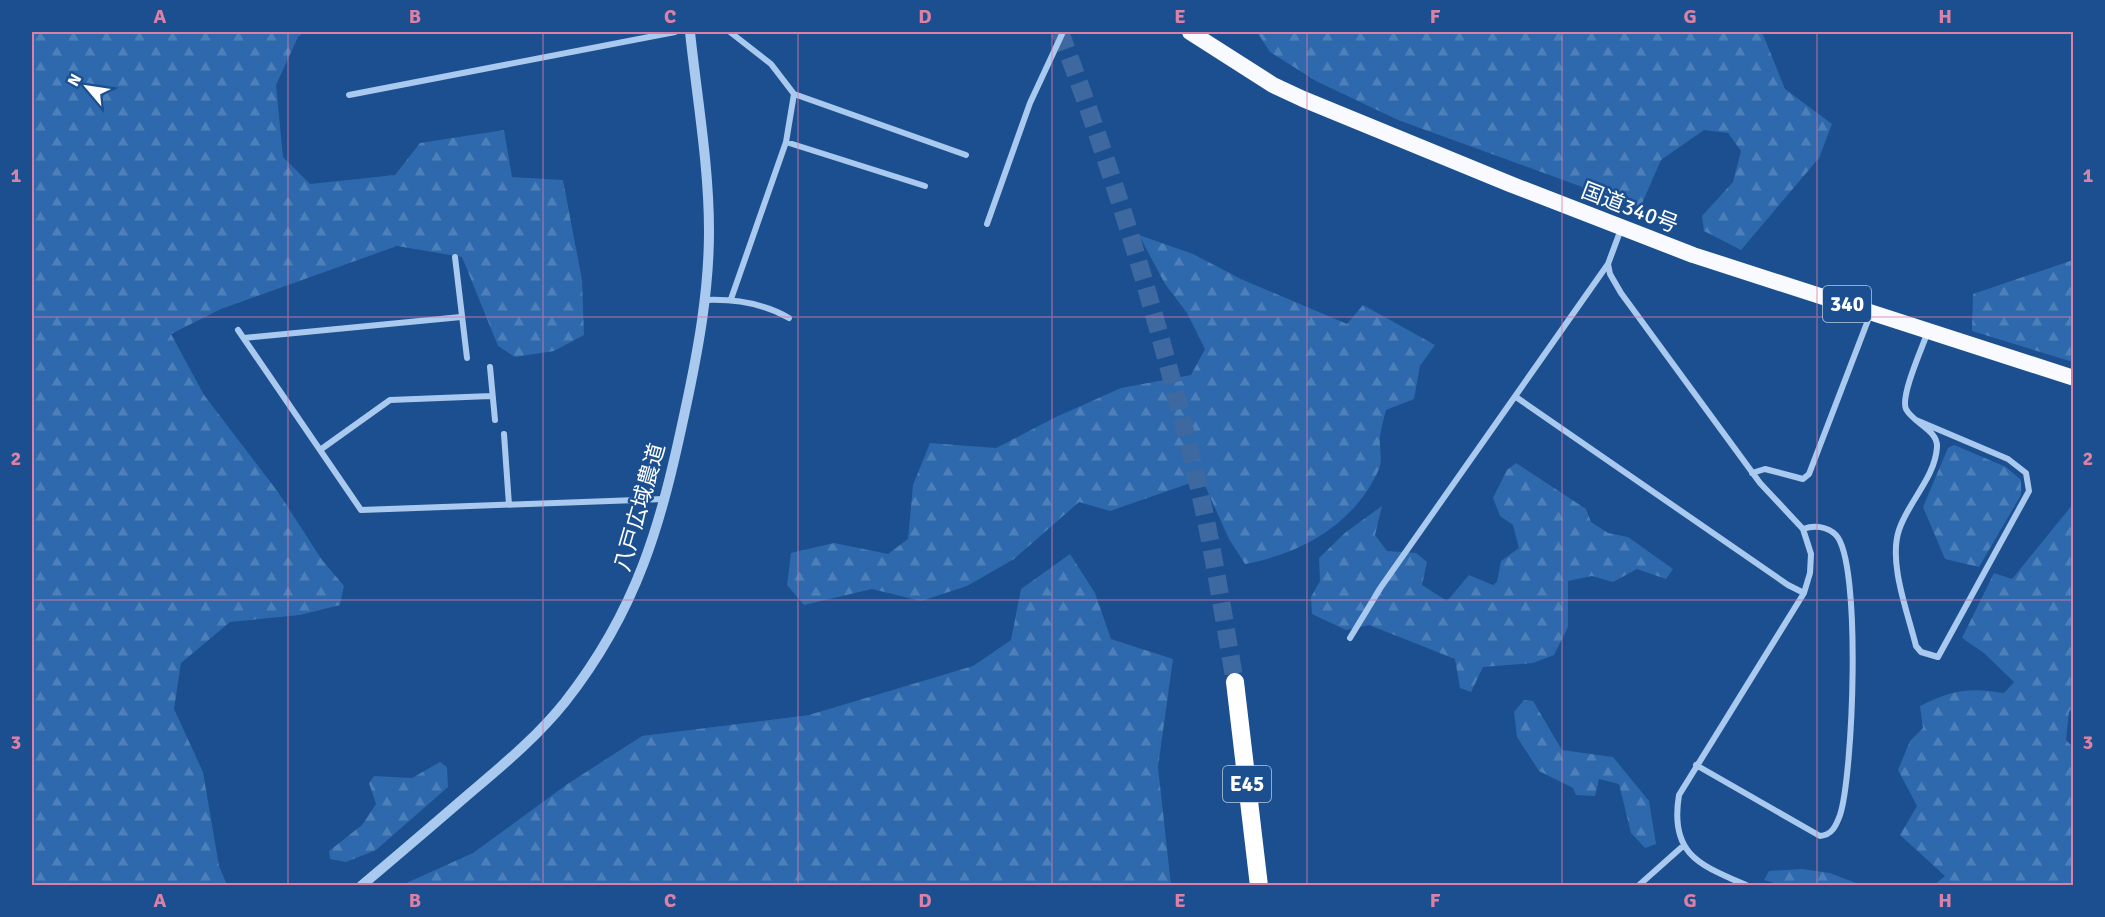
<svg xmlns="http://www.w3.org/2000/svg" width="2105" height="917" font-family="Signika,'Noto Sans JP',sans-serif">
<defs>
<pattern id="forest-firs" width="22" height="20" patternUnits="userSpaceOnUse" patternTransform="scale(1.5)"><rect width="22" height="20" fill="#2e69ad"/><path d="M5 1l3.5 6h-7zM16 11l3.5 6h-7z" fill="#4d80b9"/></pattern>
</defs>
<rect width="100%" height="100%" fill="#1b4f8f"/>
<path fill="url(#forest-firs)" d="M32 32H304L298 37 276 85 283 157 310 184 395 175 420 143 504 130 512 177 563 180 582 280 584 335 554 351 515 357 498 346 462 257 397 246 221 309 171 334 204 395 278 492 322 560 344 586 340 605 300 615 230 622 181 663 174 709 203 772 219 866 227 885H32Z
M1257 32H1762L1785 89 1832 124 1819 158 1741 250 1704 231 1702 216 1733 182 1741 151 1728 133 1704 130 1661 160 1640 208 1398 120 1316 81 1270 52Z
M1139 235 1193 254 1241 279 1347 324 1363 305 1435 345 1420 366 1414 399 1386 410C1384 418 1381 428 1380 437 1379 447 1383 460 1379 469 1355 524 1301 554 1245 564L1229 539 1202 479 1110 511 1079 502 1014 559 967 586 921 601 872 589 804 605 787 585 791 553 834 543 888 554 908 539 913 485 930 443 996 448 1056 417 1121 388 1191 375 1205 349 1187 313 1165 284Z
M2073 260V362L1972 331 1973 294Z
M1954 445 2006 467 2021 480V495L1979 567 1945 559 1923 507 1948 448Z
M1516 463 1586 509 1591 522 1608 533 1628 537 1673 569 1666 579 1637 569 1613 582 1592 576 1568 581V627L1554 655 1533 663 1483 667 1471 692 1460 688 1455 659 1369 625 1346 630 1312 614 1311 597 1320 581 1319 558 1346 532 1382 506 1375 535 1387 551 1416 553 1427 562 1422 585 1447 601 1469 575 1493 585 1497 582 1501 561 1519 548 1513 525 1500 516 1493 498 1507 470Z
M2073 504 2074 705 2069 712 2066 740 2073 747V885H1934L1945 876 1900 835 1917 806 1898 770 1910 741 1923 728 1920 706C1951 690 1970 687 2004 693L2014 682 1984 653 1962 638 1994 573 2012 579Z
M1070 554 1095 593 1111 639 1173 659 1158 767 1171 885H402L473 853 566 785 642 736 809 715 973 666 1011 640 1021 589Z
M1524 700 1533 701 1562 750 1613 757 1649 801 1656 844 1645 848 1631 833 1619 784 1599 779 1595 796 1576 795 1573 788 1539 771 1517 737 1514 712Z
M440 762 447 767 448 787 376 850 346 862 330 859 329 851 362 825 376 804 369 783 374 776 412 778Z
M1802 869 1830 873 1861 885H1781L1764 880 1769 871Z"/>
<g fill="none" stroke-linecap="round" stroke-linejoin="round">
<path stroke="#3d69a0" stroke-width="18" stroke-dasharray="18 9" stroke-linecap="butt" d="M1060 32C1116 178 1161 328 1197 480 1213 547 1223 615 1235 682"/>
<path stroke="#a9c9ee" stroke-width="6" d="M730 32 771 64 794 94 966 155
M349 95 675 32
M786 142 925 186
M987 224 1030 103 1063 32
M455 257 467 358
M1608 264 1610 274 1621 293 1760 483 1803 529 1811 554 1810 573 1804 593 1679 795C1669 855 1700 865 1748 886
M731 299 786 142 794 94
M706 300C735 299 763 303 789 318
M238 330 361 510 664 499
M244 338 461 317
M490 367 495 420
M1516 397 1788 585 1804 593
M1916 420 2008 459 2026 473 2029 491 1938 657 1921 652 1916 646C1908 613 1888 563 1899 530 1908 502 1935 478 1937 447 1938 430 1913 423 1906 409 1900 396 1923 346 1928 331
M504 434 509 505
M320 450 390 400 491 396
M1752 473 1765 469 1803 479 1809 474 1870 315
M1350 638 1381 587 1608 264 1621 229
M1696 765 1820 836C1832 835 1836 826 1840 815 1853 776 1862 563 1836 535 1827 526 1814 525 1803 529
M1638 886 1683 846"/>
<path stroke="#a9c9ee" stroke-width="10" d="M361 886C398 855 434 824 470 793 503 765 537 737 565 702 638 609 661 524 685 411 698 351 709 292 709 231 709 165 697 98 690 32"/>
<path stroke="#f8faff" stroke-width="16" d="M1190 32 1273 85 1303 99 1510 184 1693 255 2074 378"/>
<path stroke="#fff" stroke-width="18" d="M1235 682 1259 886"/>
</g>
<path fill="none" stroke="#dd80a5" stroke-width="1.5" stroke-opacity="0.55" d="M288 32V886M543 32V886M798 32V886M1052 32V886M1307 32V886M1562 32V886M1817 32V886M32 317H2074M32 600H2074"/>
<g text-anchor="middle" stroke-width="5" stroke-linejoin="round" paint-order="stroke">
<g fill="#1b4f8f" stroke="#bbcadd" stroke-width="1.5">
<rect x="1823" y="286" width="48" height="36" rx="4.5"/>
<rect x="1223" y="766" width="48" height="36" rx="4.5"/>
</g>
<g font-size="21" font-weight="bold" fill="#fff">
<text x="1847" y="311">340</text>
<text x="1247" y="791">E45</text>
</g>
<g font-size="22" fill="#fff" stroke="#1b4f8f">
<text transform="translate(1630 207) rotate(21)" y="8">国道340号</text>
<text transform="translate(639 507) rotate(-74)" y="8">八戸広域農道</text>
</g>
</g>
<rect width="2105" height="917" fill="none" stroke="#1b4f8f" stroke-width="66"/>
<g transform="translate(87 87) rotate(299)" stroke="#1b4f8f" stroke-width="4.5" paint-order="stroke">
<path d="M0-4.5L10 22L0 15L-10 22Z" fill="#ffffff"/>
<text y="-9" font-size="16" font-weight="bold" text-anchor="middle" fill="#ffffff">N</text>
</g>
<rect x="33" y="33" width="2039" height="851" fill="none" stroke="#dd80a5" stroke-width="2"/>
<g font-size="20" text-anchor="middle" font-weight="bold" fill="#dd80a5">
<text x="160" y="23">A</text>
<text x="415" y="23">B</text>
<text x="670" y="23">C</text>
<text x="925" y="23">D</text>
<text x="1180" y="23">E</text>
<text x="1435" y="23">F</text>
<text x="1690" y="23">G</text>
<text x="1945" y="23">H</text>
<text x="16" y="182">1</text>
<text x="2088" y="182">1</text>
<text x="16" y="465">2</text>
<text x="2088" y="465">2</text>
<text x="16" y="749">3</text>
<text x="2088" y="749">3</text>
<text x="160" y="907">A</text>
<text x="415" y="907">B</text>
<text x="670" y="907">C</text>
<text x="925" y="907">D</text>
<text x="1180" y="907">E</text>
<text x="1435" y="907">F</text>
<text x="1690" y="907">G</text>
<text x="1945" y="907">H</text>
</g>
</svg>
